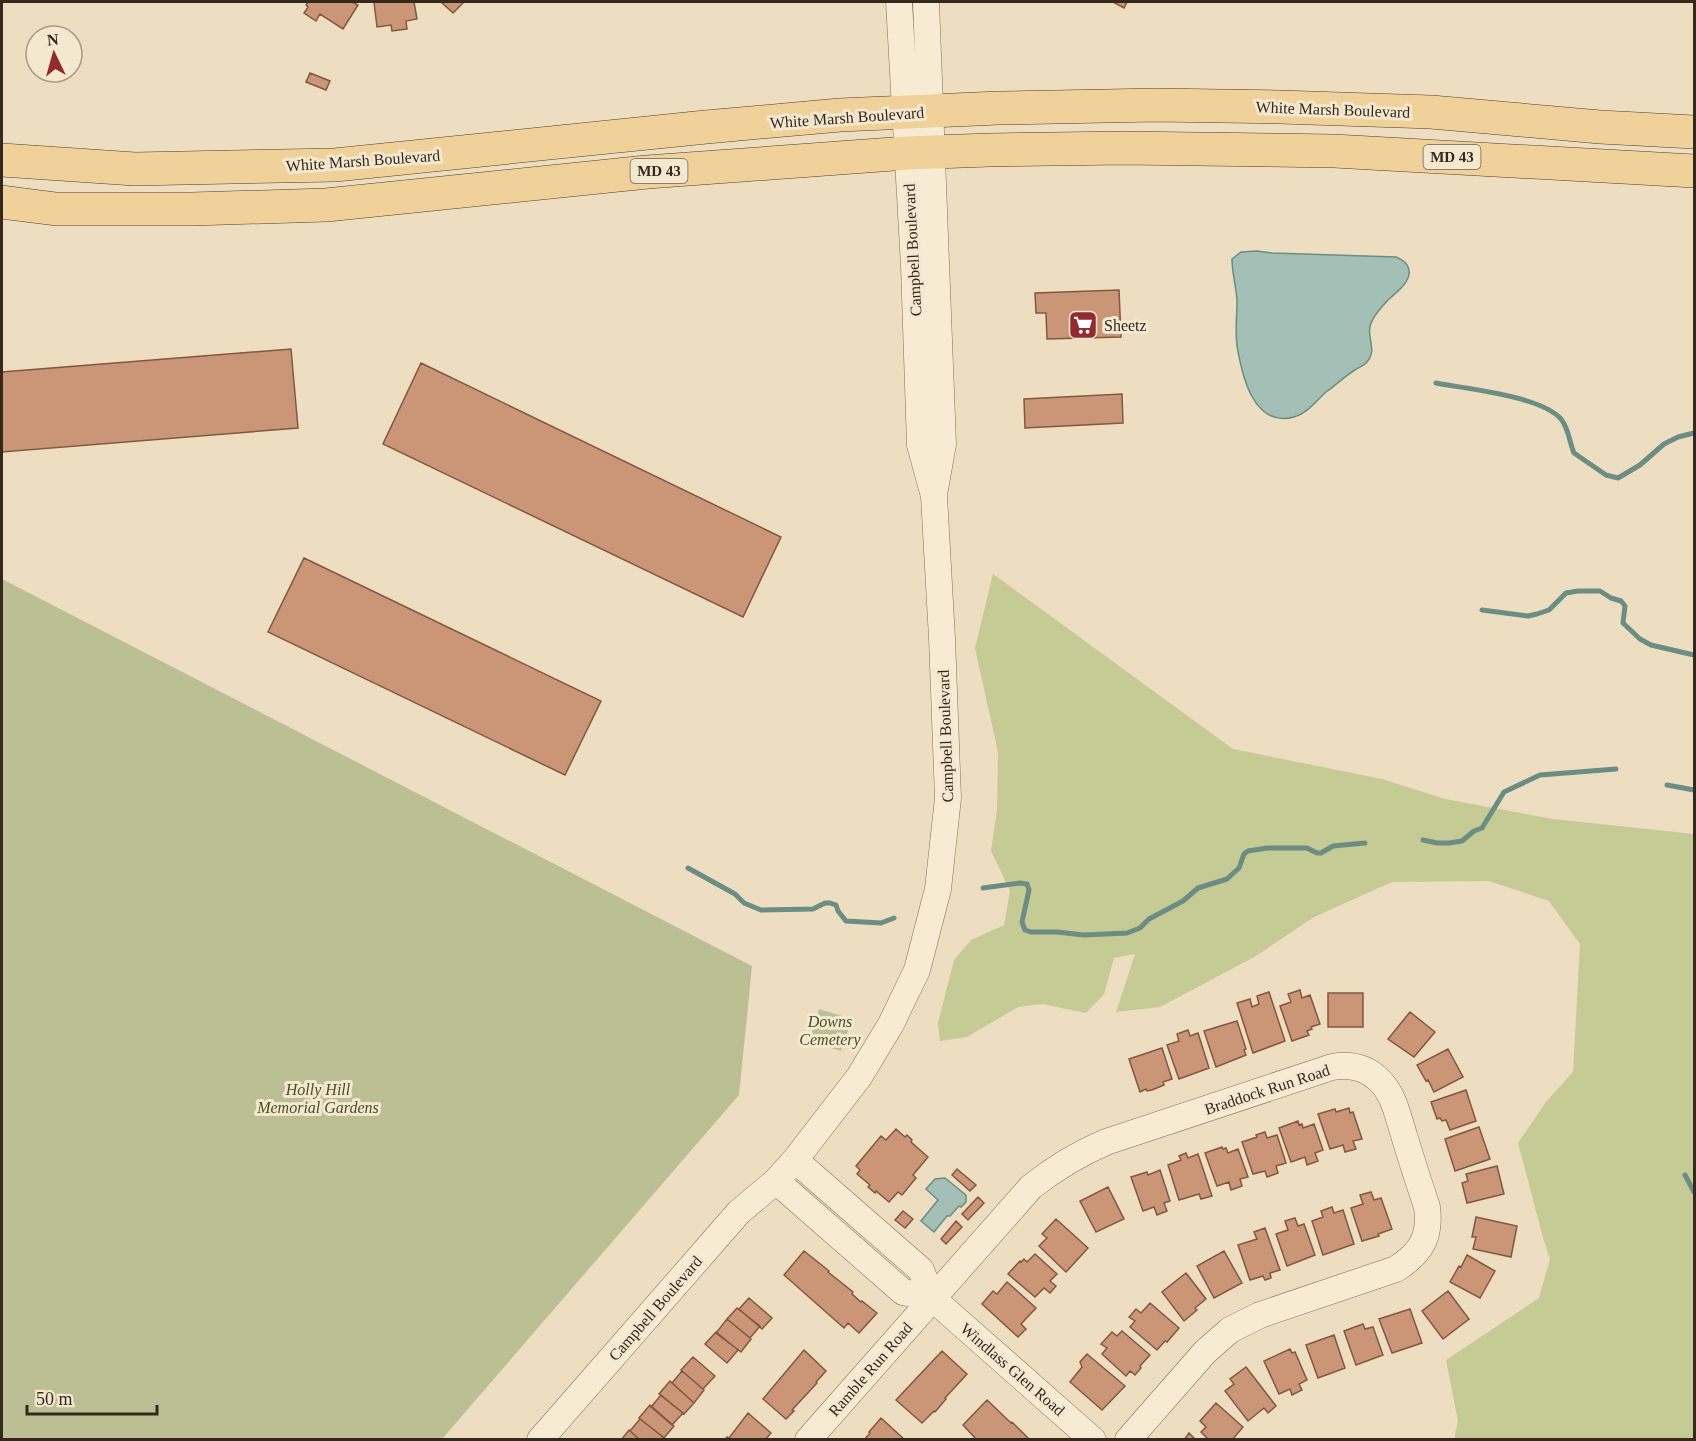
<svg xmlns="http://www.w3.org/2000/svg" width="1696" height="1441" font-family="Georgia,serif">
<rect width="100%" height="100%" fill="#eddec1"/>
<path fill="#c6ca95" d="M993 574 1233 749 1382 779 1445 799 1553 819 1694 834V1439H1454L1458 1421 1446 1360 1539 1298 1550 1259 1544 1241 1518 1143 1546 1102 1573 1072 1580 944 1549 901 1489 881 1392 882 1314 917 1256 956 1160 1007 1116 1012 1135 954 1114 958 1104 994 1086 1013 1042 1004 1018 1007 967 1037 940 1041 938 1023 954 960 971 940 1004 925 1010 891 991 851 997 810 998 752 975 648Z"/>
<path fill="#bcbf94" d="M2 579 752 966 739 1095 442 1439H2Z
M819 1009 852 1019 841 1051 809 1041Z"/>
<path fill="#a3bfb6" stroke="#6b8d83" stroke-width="1.5" d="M1257 251 1272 253 1396 257C1400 259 1405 261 1407 265 1416 280 1395 293 1387 301 1382 307 1376 313 1373 319 1363 335 1379 348 1367 362 1364 366 1359 367 1355 370 1345 376 1336 385 1326 392 1316 401 1308 413 1294 417 1253 428 1242 375 1237 346 1235 331 1237 315 1237 300 1236 286 1232 273 1232 259L1241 252Z
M945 1178 966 1195V1202L961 1207 959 1206 950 1216H947L934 1232 921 1221 938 1200 926 1189 935 1179Z"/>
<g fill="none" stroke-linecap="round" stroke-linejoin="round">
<path stroke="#6b8d83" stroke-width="5" d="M1436 383C1467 389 1541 396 1561 419 1569 429 1569 441 1574 453L1606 475 1618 478 1640 465 1664 444 1678 437 1694 433
M1482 610 1528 616 1537 614 1549 610 1566 593 1578 591H1600L1611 598 1621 601 1625 606 1623 623 1640 639 1651 645 1694 655
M1667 785 1694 790
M1423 840 1437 843H1449L1462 841 1474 831 1482 828 1504 792 1540 775 1616 769
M688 868 735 894 744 903 761 910 813 909 825 903H830L836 905 838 911 846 921 881 923 894 918
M983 888 1020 883 1027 884 1029 890 1022 922 1025 930 1031 932H1057L1084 935 1127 933 1140 928 1149 919 1183 901 1198 888 1227 879 1239 868 1244 854 1248 851 1267 848H1307L1317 853H1321L1333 846 1365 843
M1685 1175 1694 1192"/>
</g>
<path fill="#ca9677" stroke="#84573f" stroke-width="1.5" d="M308 2H352L358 5 343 29 320 14 316 21 304 13 308 7 306 5Z
M374 2H414L417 19 406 21 407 29 392 31 391 25 377 27Z
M441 2H464L453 13Z
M1113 2H1127L1124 8Z
M310 73 330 81 326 90 306 82Z
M1119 290 1121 337 1047 339 1046 313H1036L1035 293Z
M291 349 298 428 2 452V372Z
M421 363 781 537 743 617 383 444Z
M1122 394 1123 423 1025 428 1024 399Z
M304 558 601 701 565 775 268 632Z
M1300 990 1302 998 1310 995 1320 1024 1311 1027 1312 1029 1307 1031 1309 1035 1292 1041 1280 1006 1291 1002 1288 994Z
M1269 992 1285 1041 1253 1053 1237 1003 1250 999 1252 1007 1259 1004 1257 996Z
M1328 993H1363V1027H1328Z
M1410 1012 1435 1032 1414 1057 1388 1039Z
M1237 1021 1246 1049 1244 1050 1246 1055 1216 1067 1204 1031Z
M1188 1030 1190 1036 1198 1033 1209 1068 1179 1079 1167 1045 1179 1041 1177 1034Z
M1162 1048 1172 1079 1163 1082 1164 1085 1152 1090 1147 1091 1146 1089 1140 1092 1129 1059Z
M1448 1049 1463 1077 1434 1092 1428 1080 1426 1081 1417 1065Z
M1466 1090 1476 1121 1450 1130 1446 1120 1442 1121 1440 1118 1437 1119 1431 1102Z
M1349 1108 1350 1113 1353 1112 1362 1139 1353 1141 1356 1149 1345 1152 1343 1145 1330 1149 1318 1114 1335 1109 1336 1112Z
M1298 1121 1299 1125 1302 1124 1303 1128 1314 1124 1323 1150 1315 1153 1318 1161 1307 1165 1305 1157 1291 1162 1279 1128Z
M1479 1127 1490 1159 1455 1171 1445 1139Z
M896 1129 905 1137 907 1135 912 1140 911 1142 928 1157 913 1175 916 1178 902 1195 898 1192 889 1202 876 1191 875 1193 868 1187 870 1185 857 1174 860 1170 856 1166 881 1136 886 1140Z
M1265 1132 1267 1138 1277 1135 1286 1163 1276 1166 1278 1173 1267 1177 1265 1171 1253 1174 1242 1142 1257 1137 1256 1135Z
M1222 1147 1223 1149 1226 1148 1228 1153 1238 1149 1248 1177 1240 1179 1242 1186 1231 1190 1229 1182 1217 1186 1205 1153Z
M1186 1153 1188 1158 1198 1154 1212 1196 1201 1199 1199 1194 1179 1200 1168 1165 1181 1160 1179 1156Z
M1497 1166 1504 1194 1467 1203 1462 1183 1468 1181 1466 1174Z
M957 1169 976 1185 970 1191 952 1175Z
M1160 1170 1170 1201 1164 1203 1167 1211 1157 1215 1154 1207 1143 1211 1131 1177 1147 1172 1148 1175Z
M1108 1187 1124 1219 1096 1232 1080 1201Z
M1371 1192 1374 1200 1381 1198 1392 1229 1378 1234 1379 1236 1362 1241 1351 1208 1363 1204 1360 1195Z
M978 1197 984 1203 968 1220 962 1214Z
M1332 1207 1334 1213 1343 1210 1354 1244 1323 1255 1312 1221 1323 1217 1321 1211Z
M903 1211 913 1219 905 1228 895 1220Z
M1476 1217 1517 1226 1511 1257 1473 1249 1476 1237H1472Z
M1295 1218 1298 1226 1304 1224 1315 1255 1287 1266 1276 1234 1288 1230 1285 1221Z
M1056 1219 1088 1248 1066 1272 1039 1246 1047 1238 1042 1234Z
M956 1221 962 1227 946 1244 941 1239Z
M1265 1228 1280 1270 1270 1273 1271 1278 1265 1280 1263 1276 1250 1280 1238 1245 1257 1239 1254 1232Z
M804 1251 829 1271 828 1272 853 1292 852 1294 861 1302 862 1301 877 1313 859 1333 848 1323 844 1328 784 1275Z
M1224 1251 1242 1283 1214 1298 1197 1266Z
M1035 1254 1057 1274 1050 1281 1056 1286 1050 1293 1044 1288 1035 1297 1008 1274 1020 1261 1021 1262 1024 1259 1027 1262Z
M1467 1255 1495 1271 1480 1298 1450 1282 1459 1266 1461 1267Z
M1186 1273 1206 1299 1195 1308 1197 1310 1184 1321 1162 1292Z
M1007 1282 1036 1308 1021 1324 1026 1329 1018 1337 982 1304 993 1291 997 1294Z
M1448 1291 1469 1319 1443 1339 1422 1311Z
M749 1298 772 1318 762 1329 739 1309Z
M1150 1303 1179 1328 1167 1342 1165 1341 1157 1350 1130 1327 1135 1321 1129 1317 1136 1309 1141 1313Z
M737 1308 760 1326 750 1338 727 1319Z
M1410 1309 1422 1343 1392 1353 1379 1319Z
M727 1319 751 1339 741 1352 716 1333Z
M1363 1324 1365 1329 1373 1327 1383 1355 1356 1365 1344 1331Z
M1122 1331 1150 1355 1140 1366 1141 1368 1135 1375 1130 1371 1126 1376 1102 1354 1107 1348 1101 1344 1112 1332 1117 1336Z
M716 1332 738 1350 727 1363 705 1344Z
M1334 1335 1345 1368 1318 1378 1306 1345Z
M1290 1349 1292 1353 1295 1352 1307 1380 1299 1384 1302 1390 1292 1395 1290 1389 1279 1394 1264 1361Z
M804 1350 826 1371 816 1382 817 1383 792 1410 794 1411 786 1419 763 1399Z
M942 1351 967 1374 945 1398 946 1399 935 1412 934 1411 922 1423 896 1400Z
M1087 1354 1125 1386 1102 1410 1070 1382 1082 1367 1080 1362Z
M693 1357 715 1376 703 1389 681 1370Z
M1246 1367 1276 1406 1268 1413 1264 1408 1248 1421 1225 1391 1234 1384 1230 1379Z
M682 1371 704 1390 694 1403 672 1383Z
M670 1381 694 1403 684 1414 659 1394Z
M661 1395 683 1413 672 1425 651 1407Z
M987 1400 1011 1423 1012 1422 1030 1440H977L963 1425Z
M1216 1403 1243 1427 1232 1440H1209L1201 1432 1206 1427 1200 1421Z
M650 1405 674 1426 664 1438 639 1418Z
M748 1413 771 1433 765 1440H725L727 1437 729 1438Z
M881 1418 905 1440H864L870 1433 869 1432Z
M640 1419 663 1437 661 1440H640L630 1431Z
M629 1430 630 1431 640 1440H621Z
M1189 1433 1196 1440H1184Z"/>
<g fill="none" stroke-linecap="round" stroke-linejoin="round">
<g stroke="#856f59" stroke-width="27">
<path id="minor" d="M926 2 943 444 935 489
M795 1160 921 1270 932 1298 1093 1440
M776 1181 903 1292 932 1298
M540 1440 739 1212 776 1181 795 1160 859 1077 891 1024 917 970 938 889 948 798 942 638 934 496 920 445 914 266 899 2
M808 1440 1031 1187C1055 1168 1078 1154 1106 1142L1332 1067C1349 1064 1366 1067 1379 1080 1394 1094 1398 1117 1404 1135 1411 1159 1419 1183 1427 1207 1431 1237 1421 1253 1396 1269L1260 1315 1230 1330 1205 1352 1128 1440"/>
</g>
<g stroke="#533d2d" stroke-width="34">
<path id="major" d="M2 160 135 169 335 165 706 127 840 115 999 108 1157 105 1280 107 1431 112 1600 127 1694 132
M2 202 56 209H192L326 205 647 172 907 153 989 150 1124 148 1334 151 1694 171"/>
</g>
<use href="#minor" stroke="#f8ebd3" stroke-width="26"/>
<use href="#major" stroke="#f0d199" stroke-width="33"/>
</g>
<defs>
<g id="supermarket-square" transform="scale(1.5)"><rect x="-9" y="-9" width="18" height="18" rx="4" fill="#932a30" stroke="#f4e8d0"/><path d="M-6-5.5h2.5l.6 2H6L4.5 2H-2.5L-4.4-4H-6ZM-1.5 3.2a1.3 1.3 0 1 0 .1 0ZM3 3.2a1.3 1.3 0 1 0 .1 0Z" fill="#fff"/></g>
</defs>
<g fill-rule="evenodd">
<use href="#supermarket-square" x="1083" y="325"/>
</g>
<g text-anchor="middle" stroke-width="6" stroke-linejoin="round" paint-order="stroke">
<g fill="#f4e8d0" stroke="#6e6253" stroke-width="1.5">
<rect x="1423.5" y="145" width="57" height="24" rx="4.5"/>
<rect x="630.5" y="159" width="57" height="24" rx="4.5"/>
</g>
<g font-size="15" font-weight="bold" fill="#35281d">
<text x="1452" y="162">MD 43</text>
<text x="659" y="176">MD 43</text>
</g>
<g font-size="16" fill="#35281d" stroke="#f4e8d0">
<text transform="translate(1333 109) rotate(2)" y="6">White Marsh Boulevard</text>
<text transform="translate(847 117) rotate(-4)" y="6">White Marsh Boulevard</text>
<text transform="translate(363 160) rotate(-4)" y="6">White Marsh Boulevard</text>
<text transform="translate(912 250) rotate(-93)" y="6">Campbell Boulevard</text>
<text transform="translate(945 736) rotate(-92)" y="6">Campbell Boulevard</text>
<text transform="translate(1267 1089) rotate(-18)" y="6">Braddock Run Road</text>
<text transform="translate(655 1308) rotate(-49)" y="6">Campbell Boulevard</text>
<text transform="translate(870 1369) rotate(-49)" y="6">Ramble Run Road</text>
<text transform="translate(1013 1369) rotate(41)" y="6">Windlass Glen Road</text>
</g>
<g font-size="16" fill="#35281d" stroke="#f4e8d0" text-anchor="start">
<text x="1104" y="331">Sheetz</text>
</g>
<g font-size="16" font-style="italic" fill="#485124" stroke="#f4e8d0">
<text x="830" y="1027">Downs<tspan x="830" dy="18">Cemetery</tspan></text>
<text x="318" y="1095">Holly Hill<tspan x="318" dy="18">Memorial Gardens</tspan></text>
</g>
</g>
<rect width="1696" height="1441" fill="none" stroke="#35281d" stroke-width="6"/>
<g transform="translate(54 54) rotate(355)"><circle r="28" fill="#f4e8d0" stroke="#a89b88" stroke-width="1.5"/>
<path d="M0-4.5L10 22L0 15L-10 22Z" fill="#932a30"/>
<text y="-9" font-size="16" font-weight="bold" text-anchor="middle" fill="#35281d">N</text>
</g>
<path d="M27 1405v9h130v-9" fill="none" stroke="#35281d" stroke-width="3"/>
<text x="36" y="1405" font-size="18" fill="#35281d" stroke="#f4e8d0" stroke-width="4.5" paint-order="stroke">50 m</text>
</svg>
